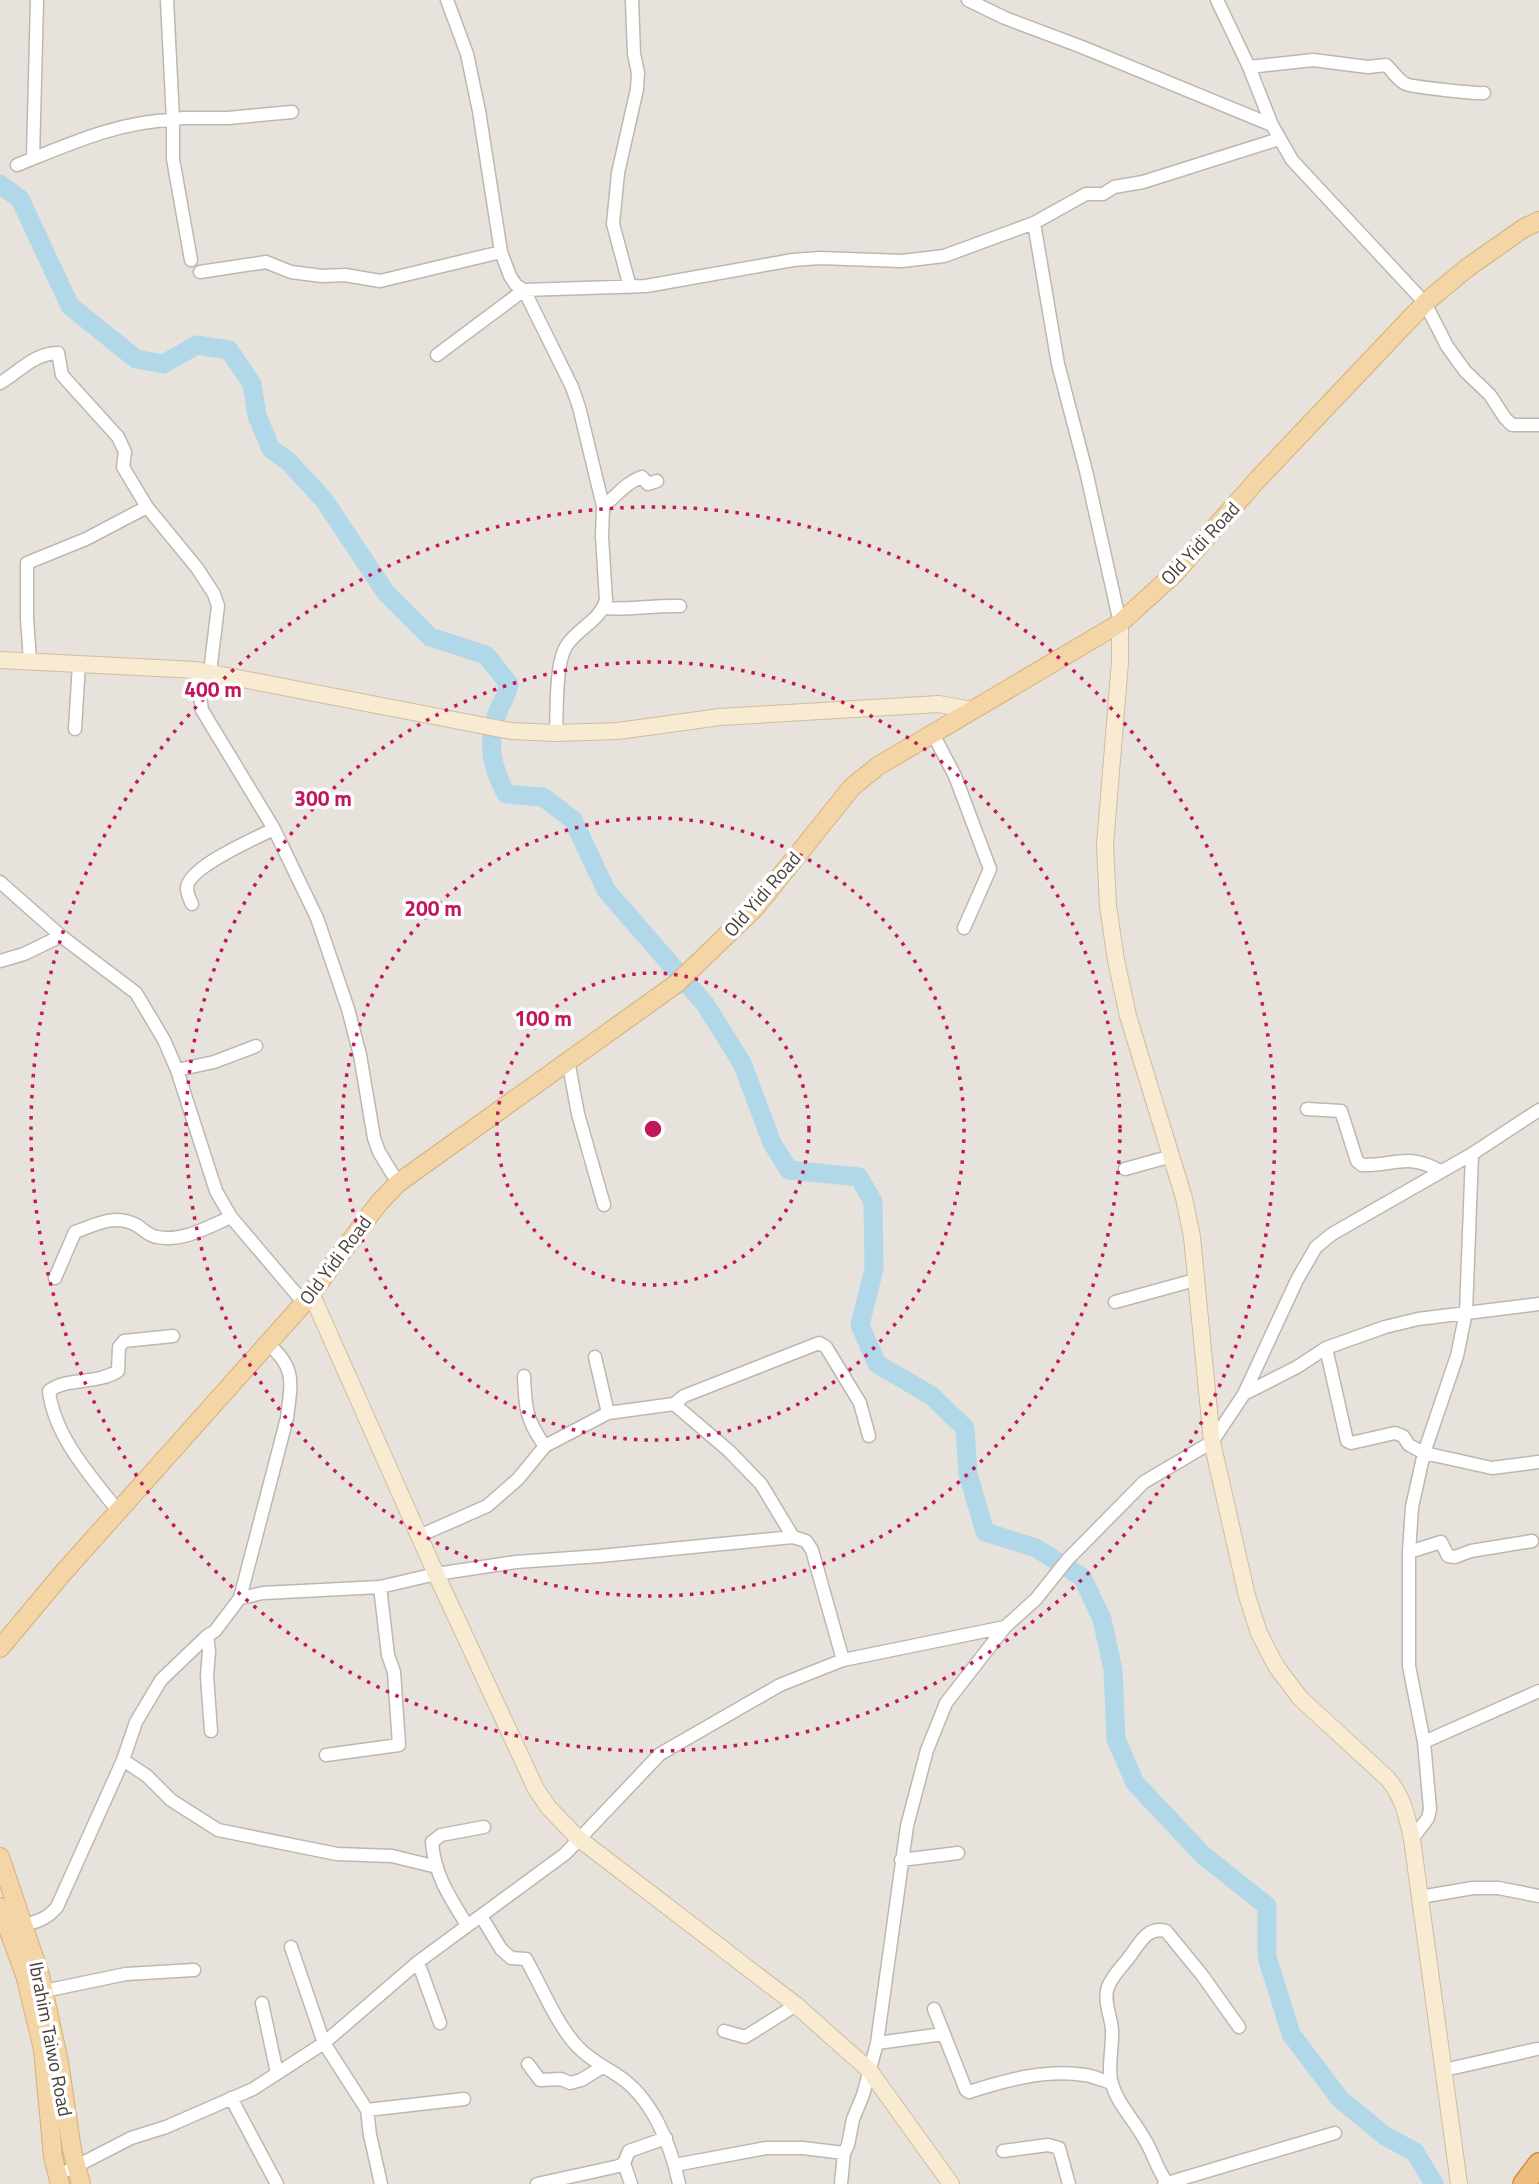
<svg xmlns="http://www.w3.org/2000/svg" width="1539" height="2184" font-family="'Titillium Web',sans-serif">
<rect width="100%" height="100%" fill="#f4f1ec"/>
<path fill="#e7e2db" d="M0 0H1539V2184H0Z"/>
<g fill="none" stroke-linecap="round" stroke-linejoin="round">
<path stroke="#b0d8e9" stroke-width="19" d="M0 184 20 199 70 306 136 359 163 364 197 345 229 350 252 384 257 416 271 449 288 461 324 500 386 593 430 637 486 655 509 684C507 696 501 703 497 714 487 745 491 765 506 794L543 797 573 820 606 890 705 1004 742 1063 772 1143 789 1170 859 1177 873 1202 874 1269 860 1325 877 1364 932 1396 965 1428 968 1474 985 1532 1036 1548 1082 1577 1102 1619 1113 1670 1116 1739 1135 1783 1203 1855 1267 1906V1957L1291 2034 1340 2099 1385 2136 1415 2152 1434 2184"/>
<g stroke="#bfb7af" stroke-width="15">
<path id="street" d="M447 0 467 54 479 111 501 252 510 276 516 285 524 290 572 387 579 407 603 506 602 537 606 600C600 621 578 628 567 645 555 662 557 712 556 733
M968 0 1005 18 1082 47 1272 125
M1217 0 1249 67 1272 125 1292 160 1425 303 1447 346 1465 371 1490 395 1505 418 1512 425H1539
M1249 67 1313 60 1368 67 1386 65C1393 71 1398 81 1406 84 1412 87 1478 94 1484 93
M33 158 37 0
M17 165C67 145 119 121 173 120L167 0
M1034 223 1058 364 1086 471 1120 623
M191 260 173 159V120L182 118H228L292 112
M200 272 266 262 291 272 322 276 345 275 380 281 501 252
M630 287 613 224 618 173 637 89 638 73 634 54 632 0
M437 355 524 290 646 286 793 260 820 258 902 261 944 256 1034 223 1086 194H1103L1114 187 1143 182 1279 139
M0 383C21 371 32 354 58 353L62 375 118 437 125 452 123 467 147 507 197 568 214 594 218 606 210 672
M603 506C617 496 626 482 642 477L648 484 657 481
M604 608C631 610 653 605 680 606
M30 661 27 618V563L86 539 147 507
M196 670 202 710 274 829 317 918 348 1009 360 1055 374 1138 379 1152 398 1183
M75 729 79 664
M932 732 955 776 990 869 964 928
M0 882 61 936 136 993 164 1040 177 1070 216 1191 231 1217 304 1303
M192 904C190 900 187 893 187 888 188 867 256 838 274 829
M0 961 24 954 61 936
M568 1060 578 1114 604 1205
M177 1070 214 1062 256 1046
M1307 1109 1341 1111 1357 1161 1362 1165C1395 1166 1407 1152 1440 1171
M1125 1169 1172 1156
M55 1278 75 1232C97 1224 116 1213 138 1226 144 1230 149 1236 157 1237 183 1242 208 1227 231 1217
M1115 1302 1195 1280
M1326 1348 1347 1441 1351 1443 1395 1433 1403 1436 1409 1445 1424 1453 1492 1468 1539 1462
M595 1357 608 1413
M524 1376C525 1406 526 1421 545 1446
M1244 1394 1297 1280 1316 1247 1332 1234 1472 1154 1539 1110
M674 1404 729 1451 761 1484 793 1537
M119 1512C92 1478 54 1436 49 1391 67 1377 95 1385 118 1371L119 1347 124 1341 173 1336
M419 1536 487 1506 518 1479 545 1446 608 1413 674 1404 684 1396 819 1343 826 1347 860 1403 869 1436
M1409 1552 1441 1542 1448 1556 1455 1557 1471 1551 1532 1541
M240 1598 287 1418C291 1383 297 1368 267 1343
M207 1636 209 1651 207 1676 211 1731
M1424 1742 1539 1691
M326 1755 399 1745 394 1672 388 1655 380 1587
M123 1760 147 1776 171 1800 218 1830 337 1854 392 1856 437 1867
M1412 1839 1428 1818 1430 1809 1424 1742 1409 1666V1552L1412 1507 1424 1453 1457 1356 1466 1312 1472 1154
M901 1860 958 1853
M1420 1897 1473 1888H1498L1539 1896
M481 1916 501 1949 511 1958 526 1959C540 1984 558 2027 578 2047 589 2059 603 2066 617 2075 652 2097 671 2145 679 2184
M22 1925C37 1922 47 1919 57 1907L123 1760 136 1722 161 1680 207 1636 215 1631 240 1598 263 1593 380 1587 436 1574 516 1562 600 1556 793 1537 806 1541 812 1550 843 1660
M467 1925C450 1898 434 1874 432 1842L441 1835 484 1827
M291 1947 324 2043 367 2110 370 2135 381 2184
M418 1962 440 2023
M44 1991 126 1974 194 1970
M262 2003 277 2073
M934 2009 966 2090 969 2092C1006 2080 1046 2069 1085 2075 1094 2076 1103 2081 1112 2083
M724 2031 745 2037 796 2005
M877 2043 943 2034
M528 2064 540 2080 561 2079 570 2083 581 2080 601 2068
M1444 2070 1537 2049
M231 2098 277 2184
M367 2110 464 2099
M1003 2151 1048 2145 1059 2148 1069 2184
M624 2163 631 2184
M675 2165 766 2148H803L844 2153
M69 2170 131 2138 166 2127 253 2089 324 2043 418 1962 565 1854 660 1754 780 1685 843 1660 1005 1627
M1167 2183C1156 2167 1154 2155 1145 2140 1135 2121 1118 2105 1112 2084 1107 2068 1113 2047 1112 2030 1111 2016 1103 2000 1108 1987 1113 1974 1122 1967 1130 1956 1140 1943 1147 1926 1166 1931L1202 1975 1239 2027
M537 2184 619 2166 624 2163 629 2151 666 2138
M841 2184 844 2153 848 2145 853 2119 863 2095 877 2043 907 1826 927 1750 946 1703 1005 1627 1036 1599 1068 1559 1144 1482 1212 1442 1244 1394 1297 1367 1326 1348 1385 1327 1418 1319 1539 1304
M1164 2184 1335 2133"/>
</g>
<g stroke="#cebda1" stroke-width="18">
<path id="secondary" d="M1120 623V662L1105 845 1108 906 1116 960 1128 1016 1184 1198 1192 1237 1212 1442 1247 1596 1259 1633 1276 1666 1300 1698 1388 1779C1403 1797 1407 1816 1412 1839L1459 2184
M0 660 196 670 511 731 556 733 618 731 720 717 939 704 973 710
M311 1293 436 1574 536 1789 549 1808 578 1838 796 2005 869 2070 951 2184"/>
</g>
<g stroke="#d7b077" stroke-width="20">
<path id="primary" d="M0 1648 63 1573 304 1303 378 1204 398 1183 676 984 755 908 852 787 878 766 1120 623 1175 573 1258 479 1425 303 1467 268 1524 228 1539 221
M0 1857 40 1975 59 2062 72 2150 81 2184
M0 1907 25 1975 43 2049 53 2157 60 2184"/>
</g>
<g stroke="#cd904d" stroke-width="24">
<path id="highway" d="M1524 2184 1539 2164"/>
</g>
<use href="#street" stroke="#fff" stroke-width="12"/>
<use href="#secondary" stroke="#f9ebd1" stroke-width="16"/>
<use href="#primary" stroke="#f3d5a6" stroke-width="18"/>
<use href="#highway" stroke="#eebc7d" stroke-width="21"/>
</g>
<g fill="none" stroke="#c2185b" stroke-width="3.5" stroke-dasharray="3.5 7">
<circle cx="653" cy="1129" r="156"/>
<circle cx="653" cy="1129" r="311"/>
<circle cx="653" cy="1129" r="467"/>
<circle cx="653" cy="1129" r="622"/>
</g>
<g text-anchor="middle" stroke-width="7" stroke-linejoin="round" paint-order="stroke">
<g font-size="19" fill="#48413a" stroke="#fff">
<text transform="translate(1200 543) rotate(-47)" y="7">Old Yidi Road</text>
<text transform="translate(762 894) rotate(-49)" y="7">Old Yidi Road</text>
<text transform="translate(335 1260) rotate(-53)" y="7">Old Yidi Road</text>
<text transform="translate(51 2039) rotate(79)" y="7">Ibrahim Taiwo Road</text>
</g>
</g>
<circle cx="653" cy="1129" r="10" fill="#c2185b" stroke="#fff" stroke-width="3.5"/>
<g font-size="21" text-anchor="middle" font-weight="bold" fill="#c2185b" stroke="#fff" stroke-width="7" stroke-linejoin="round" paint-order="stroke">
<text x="213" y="697">400 m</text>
<text x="323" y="806">300 m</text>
<text x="433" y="916">200 m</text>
<text x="543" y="1026">100 m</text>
</g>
</svg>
